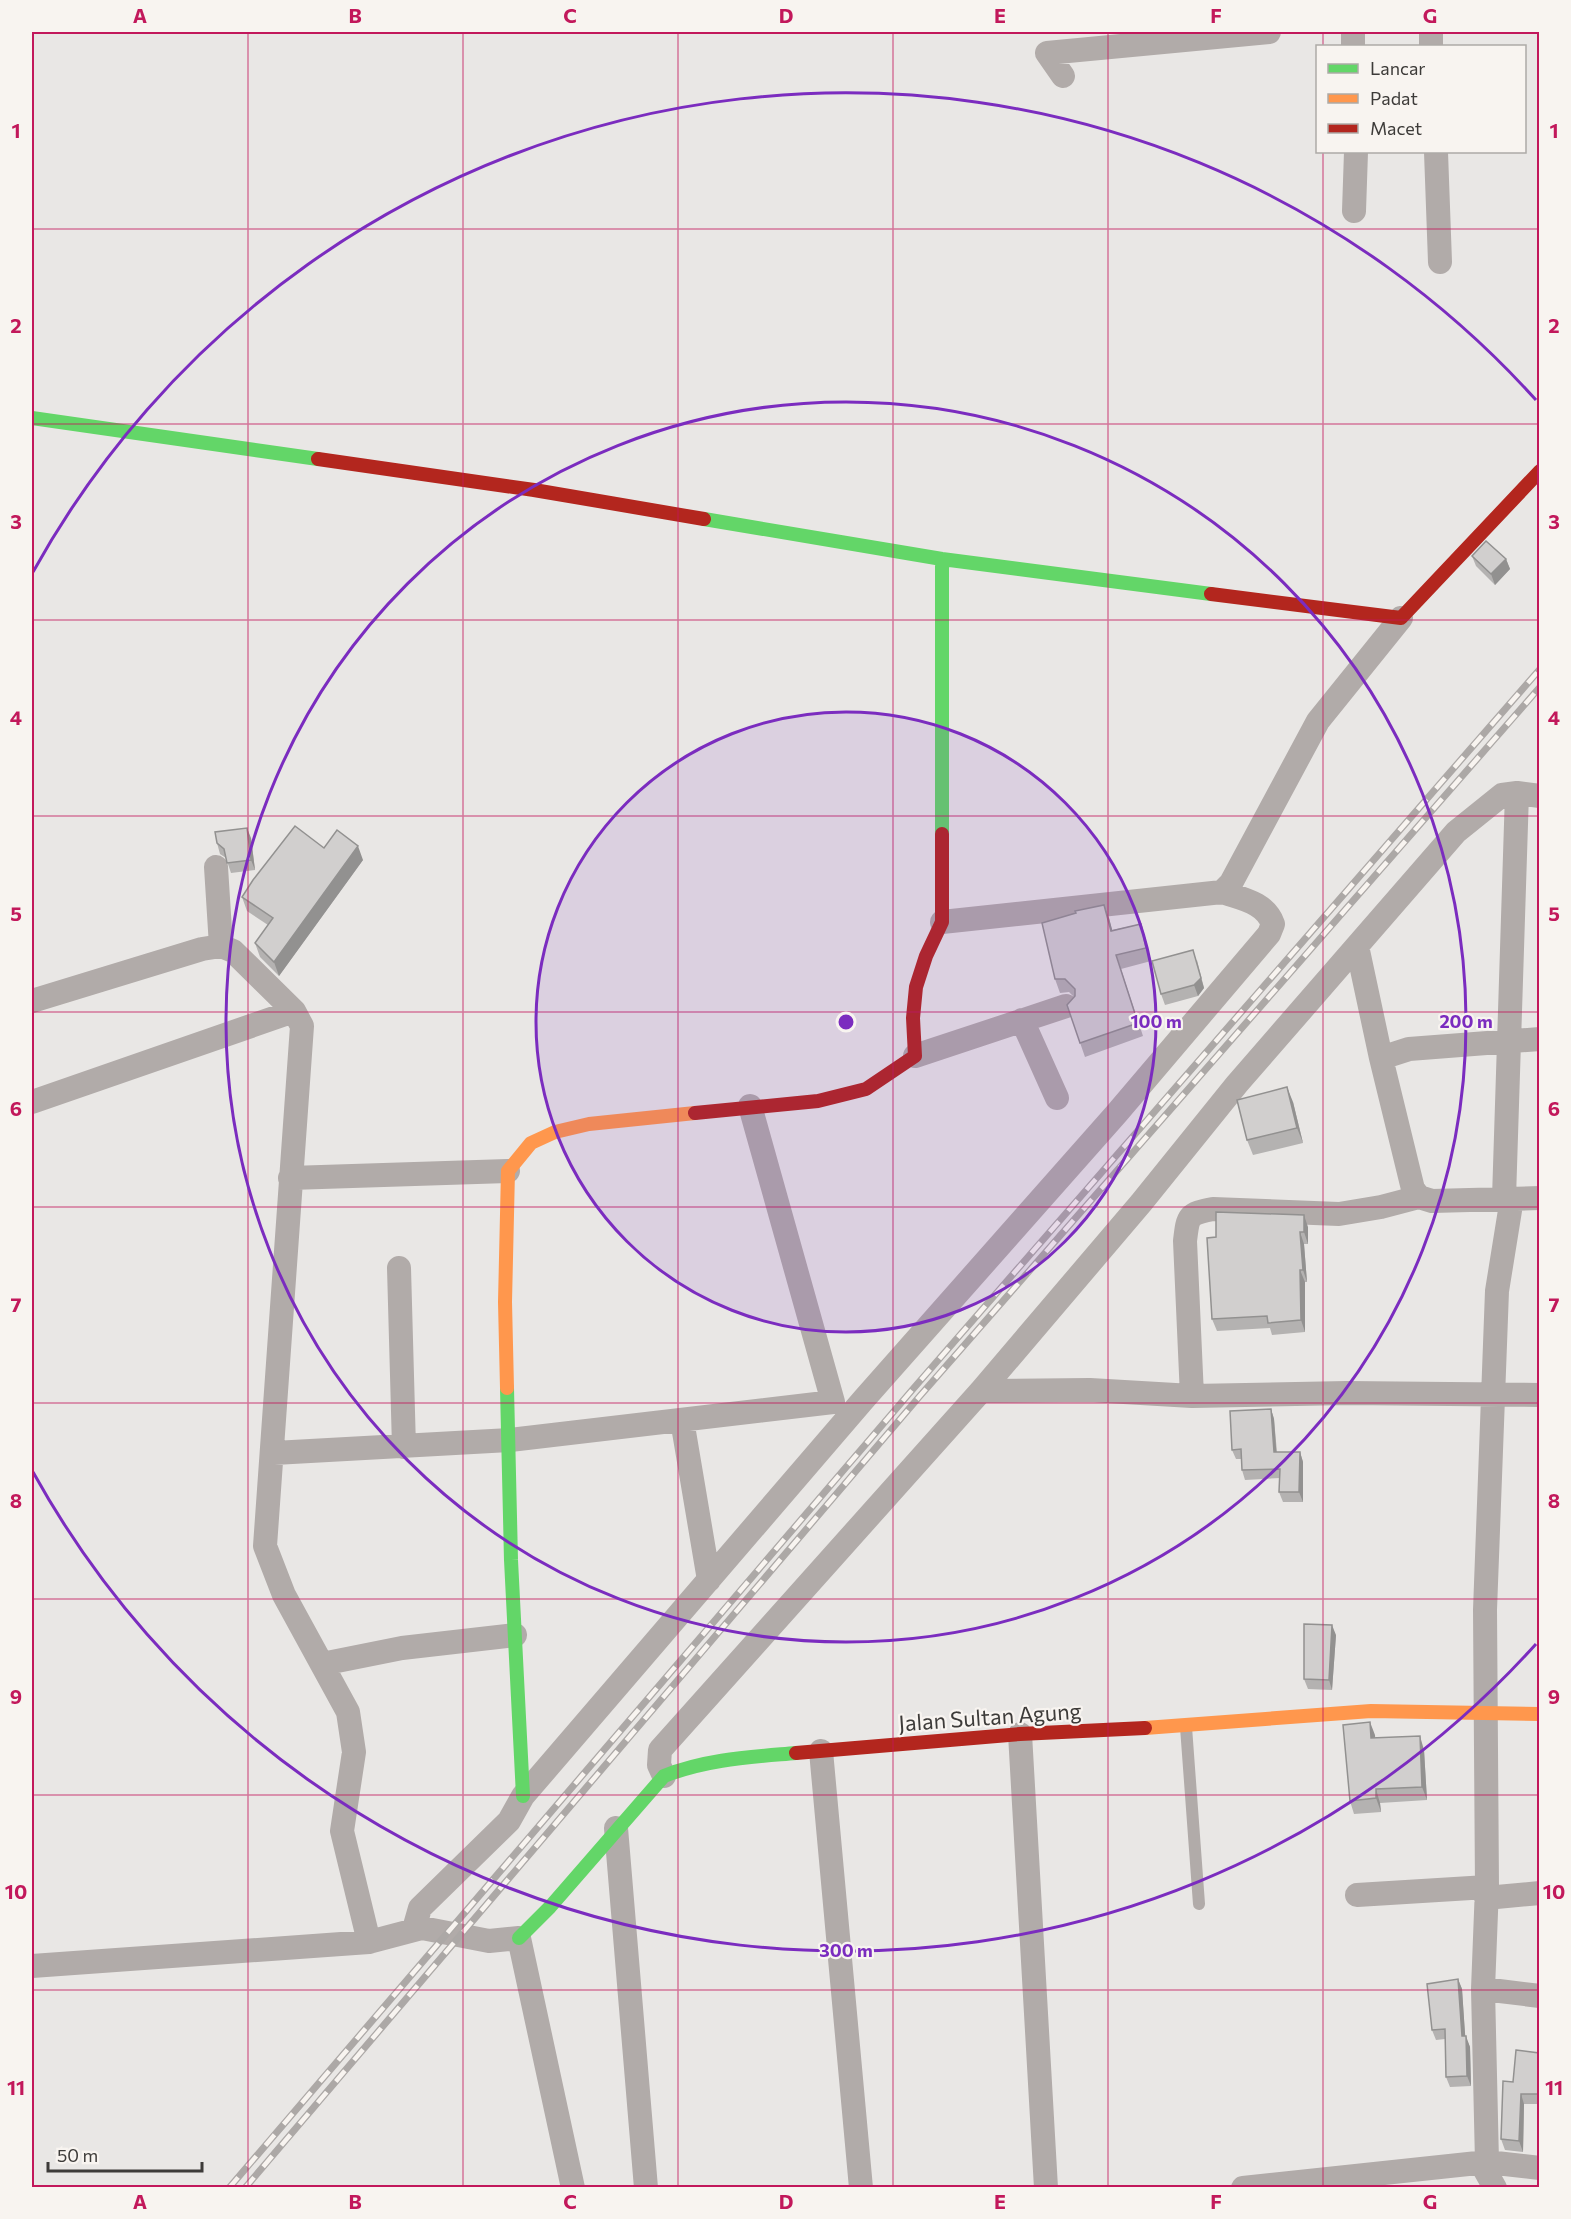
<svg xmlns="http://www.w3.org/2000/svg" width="1571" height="2219" font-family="Commissioner,sans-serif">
<rect width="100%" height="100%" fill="#e9e7e5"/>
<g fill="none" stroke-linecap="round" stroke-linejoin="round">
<path stroke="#b1aba9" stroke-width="12" d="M1186 1727 1199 1904"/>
<path stroke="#b1aba9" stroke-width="24" d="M1353 32V46
M1431 32V46
M1063 76 1047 53 1269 32
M1436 152 1440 262
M1354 211 1356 152
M216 867 221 946
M942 922 1222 892 1231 883 1318 721 1401 618
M1357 946 1381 1058
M32 1001 202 949 221 946 233 951 294 1011 302 1026 265 1546 284 1595 348 1712 354 1752 342 1831 369 1942
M1022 1020 1057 1098
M1540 1039 1409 1049 1381 1058 1413 1189 1419 1197 1432 1201 1540 1198
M915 1056 1066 1006
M32 1102 294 1011
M290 1178 508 1171
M1504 1198 1517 793 1540 796
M399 1268 404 1447
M981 1391 1090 1390 1192 1396 1347 1393 1540 1395
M1192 1396 1185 1241C1188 1215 1188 1214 1213 1209L1339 1214 1381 1207 1419 1197
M682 1420 709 1580
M274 1453 510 1440 833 1402 750 1106
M322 1664 402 1648 515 1635
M1020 1734 1046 2188
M821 1751 861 2188
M664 1776 659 1765 660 1750 981 1391 1141 1203 1237 1084 1456 832 1502 795 1517 793
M616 1828 646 2188
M1357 1895 1487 1887
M1486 1898 1540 1893
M414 1929 420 1908 509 1821 523 1796 864 1399 1117 1113 1269 934 1273 924C1265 902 1242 899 1222 892
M32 1966 369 1942 422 1928 489 1941 519 1938 573 2188
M1483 1989 1540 1996
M1487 2162 1483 1989 1487 1887 1485 1610 1497 1291 1512 1198
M1481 2163 1495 2188
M1243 2188 1487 2162 1540 2168"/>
<path stroke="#63d668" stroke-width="14" d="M32 418 318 459
M704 519 942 559 1211 594
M942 559V834
M507 1388 511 1560 523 1796
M519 1938 550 1907 664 1776C707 1759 751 1757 796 1753"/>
<path stroke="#ff974d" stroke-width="14" d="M507 1388 505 1302 508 1171 531 1143 555 1132 589 1124 695 1113
M1145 1728 1371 1711 1540 1714"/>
<path stroke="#b3261e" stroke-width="14" d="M318 459 534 490 704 519
M1211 594 1401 618 1540 471
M695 1113 818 1101 866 1089 915 1056 913 1018 916 987 926 956 942 922V834
M796 1753 1020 1734 1145 1728"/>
<g stroke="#aca8a6" stroke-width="7">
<path id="rail" d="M229 2188 913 1389 1540 669
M245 2188 919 1397 1540 687"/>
</g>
<use href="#rail" stroke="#f8f4f0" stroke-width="4.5" stroke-dasharray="14" stroke-linecap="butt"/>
</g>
<path fill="#b4b2b1" d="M1472 556 1506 559 1510 569 1495 585 1476 566Z
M251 838 255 870 231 873 226 858 220 854 217 843Z
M324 848 363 860 279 976 260 957 255 943 268 925 247 911 242 897Z
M1109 918 1112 930 1141 924 1145 937 1151 961 1121 969 1143 1036 1085 1057 1067 1005 1074 997 1069 992 1060 993 1055 979Z
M1197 960 1204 988 1198 996 1165 1005 1161 994Z
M1293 1102 1303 1143 1253 1155 1247 1140Z
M1308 1227V1244H1304L1307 1282H1305V1332L1272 1335 1270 1328 1217 1331 1212 1319 1216 1237Z
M1271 1409 1274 1419 1277 1452H1300L1303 1462V1502H1283L1279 1492 1280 1478 1245 1480 1242 1470V1459H1236L1232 1450Z
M1336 1635 1332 1690 1308 1689 1304 1679Z
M1375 1735V1738L1424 1750 1427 1800 1380 1803 1381 1812 1354 1814 1350 1801Z
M1458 1979 1462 1989 1465 2036 1470 2047 1471 2086 1450 2087 1446 2077 1445 2039 1436 2040 1432 2030Z
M1539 2053V2104H1524L1523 2152 1505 2150 1501 2139 1513 2082Z"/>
<path fill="#929190" d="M1506 559 1510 569 1495 585 1491 574Z
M247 828 251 838 255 870 251 860Z
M358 846 363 860 279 976 274 962Z
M1104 905 1109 918 1116 944 1111 931Z
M1141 924 1145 937 1151 961 1146 948Z
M1193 950 1204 988 1198 996 1194 985Z
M1287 1087 1293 1102 1303 1143 1297 1128Z
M1304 1215 1308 1227V1244L1304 1232Z
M1300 1232 1304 1244 1307 1282 1303 1270Z
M1300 1270 1305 1282V1332L1301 1320Z
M1271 1409 1274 1419 1277 1461 1274 1452Z
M1300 1452 1303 1462V1502L1299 1492Z
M1332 1625 1336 1635 1332 1690 1329 1680Z
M1370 1722 1375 1735 1376 1752 1371 1738Z
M1420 1736 1424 1750 1427 1800 1422 1787Z
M1376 1789 1380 1803 1381 1812 1376 1798Z
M1458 1979 1462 1989 1466 2047 1462 2036Z
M1466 2036 1470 2047 1471 2086 1467 2076Z
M1521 2094 1524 2104 1523 2152 1519 2141Z"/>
<path fill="#d1cfce" stroke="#929190" stroke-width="1.5" d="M1486 541 1506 559 1491 574 1472 556Z
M295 826 324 848 337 830 358 846 274 962 255 943 273 918 242 897 253 880Z
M247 828 251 860 227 863 224 849 217 843 215 832Z
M1104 905 1111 931 1141 924 1146 948 1116 955 1138 1023 1080 1043 1067 1005 1075 996V989L1065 979H1055L1042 923 1076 913 1075 911Z
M1193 950 1201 978 1194 985 1161 994 1152 961Z
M1287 1087 1297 1128 1247 1140 1237 1100Z
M1216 1212 1304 1215V1232H1300L1303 1270H1300L1301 1320 1268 1323 1267 1316 1212 1319 1207 1238 1216 1237Z
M1271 1409 1274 1452H1300L1299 1492H1279L1280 1469 1242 1470 1241 1449 1232 1450 1230 1411Z
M1304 1624 1332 1625 1329 1680 1304 1679Z
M1370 1722 1371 1738 1420 1736 1422 1787 1376 1789V1798L1350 1801 1343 1725Z
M1458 1979 1462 2036H1466L1467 2076 1446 2077 1445 2029 1432 2030 1427 1984Z
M1516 2050 1539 2053V2094H1521L1519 2141 1501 2139 1503 2081 1513 2082Z"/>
<path fill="none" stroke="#c2185b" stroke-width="1.5" stroke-opacity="0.55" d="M248 32V2188M463 32V2188M678 32V2188M893 32V2188M1108 32V2188M1323 32V46M1323 152V2188M32 229H1540M32 424H1540M32 620H1540M32 816H1540M32 1012H1540M32 1207H1540M32 1403H1540M32 1599H1540M32 1795H1540M32 1990H1540"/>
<circle cx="846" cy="1022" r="310" fill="#7b2cbf" fill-opacity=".12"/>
<g fill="none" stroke="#7b2cbf" stroke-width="3">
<circle cx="846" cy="1022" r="310"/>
<circle cx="846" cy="1022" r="620"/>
<path d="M1536 1644A929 929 0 0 1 33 1472M33 572A929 929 0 0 1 1536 400"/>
</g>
<g text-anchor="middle" stroke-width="4.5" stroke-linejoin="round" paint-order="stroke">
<g font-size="22" fill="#3d3b39" stroke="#f8f4f0">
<text transform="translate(990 1717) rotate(-4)" y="8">Jalan Sultan Agung</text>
</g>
</g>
<circle cx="846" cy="1022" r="9" fill="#7b2cbf" stroke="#f8f4f0" stroke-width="3"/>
<g font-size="18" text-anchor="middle" font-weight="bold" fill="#7b2cbf" stroke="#f8f4f0" stroke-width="4.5" stroke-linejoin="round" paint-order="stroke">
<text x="1156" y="1028">100 m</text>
<text x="1466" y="1028">200 m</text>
<text x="846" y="1957">300 m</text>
</g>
<rect width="1571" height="2219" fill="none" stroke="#f8f4f0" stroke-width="66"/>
<rect x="1316" y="45" width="210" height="108" fill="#f8f4f0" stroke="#adaaa7" stroke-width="1.5"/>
<rect x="1328" y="64" width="30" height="9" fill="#63d668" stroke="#adaaa7" stroke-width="1.5"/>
<text x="1370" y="75" font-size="18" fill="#3d3b39">Lancar</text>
<rect x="1328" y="94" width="30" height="9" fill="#ff974d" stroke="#adaaa7" stroke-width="1.5"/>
<text x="1370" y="105" font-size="18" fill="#3d3b39">Padat</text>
<rect x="1328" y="124" width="30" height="9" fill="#b3261e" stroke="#adaaa7" stroke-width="1.5"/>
<text x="1370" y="135" font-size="18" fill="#3d3b39">Macet</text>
<path d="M48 2162v9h154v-9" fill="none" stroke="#3d3b39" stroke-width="3"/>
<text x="57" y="2162" font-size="18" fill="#3d3b39" stroke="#f8f4f0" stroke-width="4.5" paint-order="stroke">50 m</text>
<rect x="33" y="33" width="1505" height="2153" fill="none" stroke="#c2185b" stroke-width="2"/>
<g font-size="20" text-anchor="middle" font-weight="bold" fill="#c2185b">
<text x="140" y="23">A</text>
<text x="355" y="23">B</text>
<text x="570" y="23">C</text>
<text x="786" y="23">D</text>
<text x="1000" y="23">E</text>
<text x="1216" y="23">F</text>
<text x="1430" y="23">G</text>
<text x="16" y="138">1</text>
<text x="1554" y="138">1</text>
<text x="16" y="333">2</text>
<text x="1554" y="333">2</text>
<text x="16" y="529">3</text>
<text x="1554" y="529">3</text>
<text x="16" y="725">4</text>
<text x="1554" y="725">4</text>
<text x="16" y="921">5</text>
<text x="1554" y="921">5</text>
<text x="16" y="1116">6</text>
<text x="1554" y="1116">6</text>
<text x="16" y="1312">7</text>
<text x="1554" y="1312">7</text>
<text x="16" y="1508">8</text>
<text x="1554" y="1508">8</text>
<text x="16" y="1704">9</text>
<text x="1554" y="1704">9</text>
<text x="16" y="1899">10</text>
<text x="1554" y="1899">10</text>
<text x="16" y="2095">11</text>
<text x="1554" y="2095">11</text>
<text x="140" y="2209">A</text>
<text x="355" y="2209">B</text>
<text x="570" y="2209">C</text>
<text x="786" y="2209">D</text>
<text x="1000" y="2209">E</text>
<text x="1216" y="2209">F</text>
<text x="1430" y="2209">G</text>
</g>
</svg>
